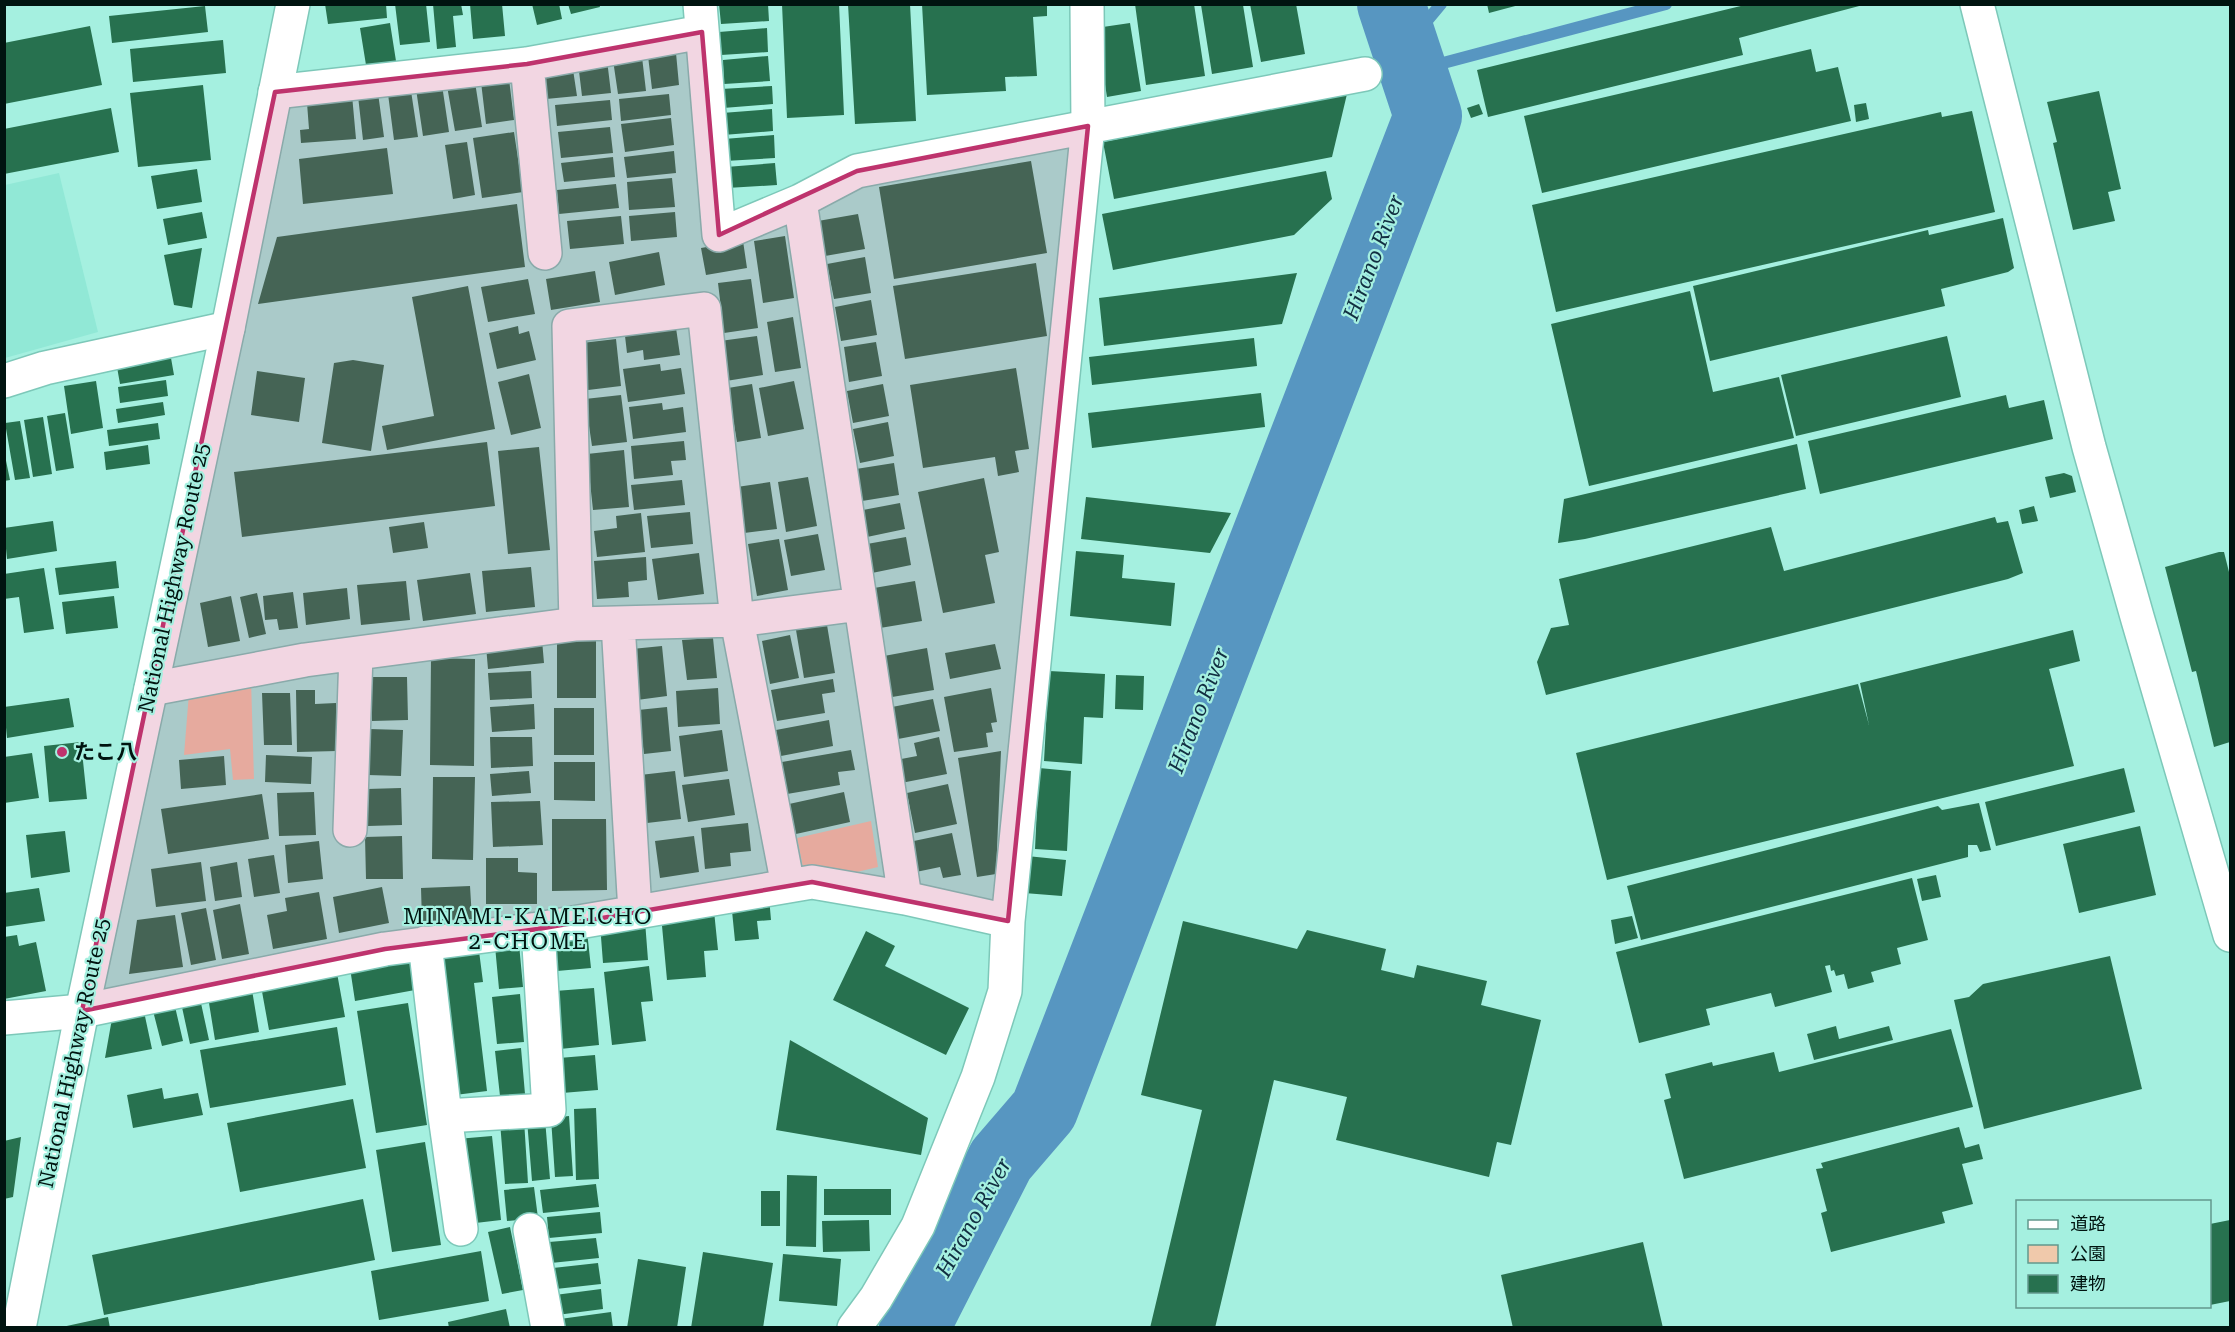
<svg xmlns="http://www.w3.org/2000/svg" width="2235" height="1332" font-family="'Roboto Serif','Noto Sans JP',serif">
<rect width="100%" height="100%" fill="#a5f0e0"/>
<path fill="#91e8d6" d="M59 173 98 332 5 358V185Z"/>
<path fill="#f0c9ab" d="M251 680 254 779 233 780 230 749 184 755 189 693Z
M871 821 878 867 857 872 803 867 797 838Z"/>
<g fill="none" stroke-linecap="round" stroke-linejoin="round">
<path stroke="#5796c1" stroke-width="12" d="M1406 46 1441 4
M1413 71 1666 4"/>
<path stroke="#5796c1" stroke-width="68" d="M913 1328 923 1313 1001 1160 1044 1110 1428 116 1391 4"/>
</g>
<path fill="#27714f" d="M325 4H386L387 18 328 24Z
M395 4H426L430 42 400 45Z
M433 4H461L463 15 453 16 456 47 437 49Z
M470 4H502L505 36 473 39Z
M532 4H559L562 19 537 25Z
M568 4H599L600 7 571 14Z
M719 4H768L769 21 721 24Z
M782 4H839L844 115 787 118Z
M848 4H910L916 121 855 124Z
M922 4H1047V16L1033 17 1037 76 1005 77 1006 91 927 95Z
M1135 4H1194L1205 76 1146 85Z
M1250 4H1296L1305 54 1261 62Z
M1487 4H1519V5L1489 13Z
M1749 4 1863 5 1739 38 1743 55 1488 117 1477 70Z
M1201 5H1243L1253 67 1212 74Z
M205 6 208 32 112 43 109 16Z
M390 23 396 61 366 65 360 28Z
M1130 23 1141 91 1107 97 1096 28Z
M90 26 102 85 4 104V43Z
M767 28 768 52 721 55 719 32Z
M223 40 226 73 133 82 130 49Z
M1811 49 1816 72 1838 67 1851 121 1542 193 1524 116Z
M676 53 679 85 652 89 648 56Z
M768 56 770 81 724 84 723 60Z
M642 57 646 91 618 94 613 60Z
M607 60 611 93 582 96 578 63Z
M572 63 577 96 546 99 542 66Z
M509 79 514 120 486 124 481 82Z
M475 82 482 127 455 131 447 86Z
M203 85 211 160 138 167 130 93Z
M442 85 449 132 423 136 416 89Z
M772 86 773 104 723 108 721 89Z
M411 91 418 137 394 140 388 94Z
M2099 91 2121 189 2108 192 2115 221 2073 230 2053 143 2057 142 2047 102Z
M378 93 384 137 363 140 358 96Z
M669 94 671 115 621 121 619 99Z
M1347 94 1332 157 1114 199 1103 142Z
M352 95 356 139 301 143 300 130 309 129 307 103Z
M610 100 612 120 557 126 555 105Z
M1866 103 1869 119 1856 122 1854 105Z
M1479 104 1483 114 1471 118 1467 108Z
M111 108 119 152 4 174V129Z
M772 109 773 131 723 135 722 113Z
M1972 111 1995 212 1556 312 1532 205 1941 112 1942 117Z
M671 118 674 145 625 152 621 124Z
M610 127 613 153 561 158 558 132Z
M514 132 523 192 482 198 473 138Z
M774 135 775 158 725 161 724 139Z
M467 142 475 195 453 199 445 145Z
M387 148 393 194 303 204 299 159Z
M674 151 676 173 627 178 624 157Z
M613 157 615 177 564 182 561 163Z
M1031 161 1047 253 894 279 879 187Z
M775 163 777 185 727 188 726 167Z
M197 169 202 202 157 209 151 176Z
M1326 171 1332 199 1294 235 1113 270 1102 214Z
M672 178 675 207 629 210 627 182Z
M616 184 619 208 559 214 557 190Z
M517 204 525 267 258 304 277 237Z
M202 212 207 238 168 245 163 219Z
M675 212 677 237 631 241 629 216Z
M858 214 865 249 825 256 818 221Z
M621 216 624 244 570 249 567 221Z
M2003 218 2014 268 2008 272 1941 289 1945 306 1710 361 1693 286 1928 230 1929 235Z
M785 236 794 298 763 303 754 241Z
M743 241 747 268 706 275 701 248Z
M202 248 192 308 174 305 164 255Z
M659 252 665 285 615 295 609 262Z
M865 257 871 293 834 299 827 264Z
M1036 263 1047 336 905 359 893 286Z
M595 271 600 302 551 310 546 279Z
M1297 273 1282 324 1104 346 1099 298Z
M528 279 535 314 488 322 481 287Z
M751 279 758 328 724 333 718 283Z
M468 286 495 429 387 450 382 426 434 416 412 297Z
M1690 291 1713 392 1779 377 1794 438 1589 486 1551 324Z
M871 300 877 335 841 341 835 307Z
M793 317 801 368 775 372 767 322Z
M518 326 519 334 529 331 536 360 497 369 489 333Z
M676 328 680 355 644 360 643 350 627 353 625 336Z
M757 336 763 375 726 381 720 341Z
M1947 336 1961 397 1796 436 1781 375Z
M1254 338 1257 366 1092 385 1089 357Z
M616 339 621 386 588 390 582 343Z
M876 342 882 376 849 382 844 347Z
M171 358 174 375 120 384 117 367Z
M353 360 384 365 371 451 322 443 334 363Z
M660 364 661 371 681 368 685 394 628 402 623 369Z
M1016 368 1029 449 1015 451 1019 472 998 476 995 457 923 468 910 385Z
M257 371 305 378 299 422 251 415Z
M529 374 541 428 511 435 498 382Z
M166 380 168 396 120 403 118 387Z
M96 381 103 428 71 434 64 386Z
M794 381 804 429 768 436 759 388Z
M752 384 761 438 737 442 728 388Z
M883 384 889 416 853 423 847 391Z
M1261 393 1265 427 1092 448 1088 413Z
M621 395 627 442 592 446 585 399Z
M2006 395 2009 408 2044 400 2053 439 1820 494 1808 441Z
M163 402 165 415 118 423 116 409Z
M662 403 663 410 683 407 686 432 633 439 629 407Z
M65 413 74 468 56 471 47 416Z
M43 417 52 474 33 477 24 420Z
M20 421 30 478 15 480 5 423Z
M888 422 894 456 860 463 853 429Z
M158 423 160 439 109 446 107 430Z
M684 441 686 460 671 461 673 475 634 479 631 446Z
M487 442 495 506 242 537 234 472Z
M1797 444 1806 489 1585 539 1558 543 1564 499Z
M148 445 150 464 106 470 104 452Z
M539 447 550 550 508 554 498 451Z
M624 450 629 507 593 510 587 454Z
M4 451 10 480 4 481Z
M894 463 899 495 862 501 856 469Z
M2064 473 2072 476 2076 492 2050 498 2045 477Z
M808 477 817 526 786 532 778 482Z
M984 478 999 552 985 555 995 603 943 613 918 492Z
M682 480 685 505 634 510 631 485Z
M770 482 777 529 744 533 737 487Z
M1086 497 1231 513 1210 553 1081 539Z
M900 503 905 529 867 537 863 510Z
M2034 506 2038 521 2022 524 2019 510Z
M690 512 693 544 651 548 647 516Z
M641 513 645 552 597 557 594 531 617 528 616 516Z
M1995 517 1997 523 2008 521 2023 573 2008 579 1546 695 1537 662 1551 628 1569 625 1559 579 1771 527 1784 571Z
M53 521 57 551 7 559 4 528Z
M424 522 428 548 393 553 389 527Z
M818 534 825 570 791 576 784 540Z
M906 537 911 565 872 573 867 544Z
M779 539 788 590 757 596 748 544Z
M1076 551 1124 555 1122 578 1175 583 1171 626 1070 616Z
M2219 552H2224L2230 576V742L2214 747 2196 671 2192 672 2165 567Z
M699 553 704 594 658 600 652 559Z
M646 557 647 580 628 582 629 597 597 599 594 561Z
M116 561 119 588 59 595 55 568Z
M531 567 535 607 486 612 482 571Z
M44 568 54 629 24 633 19 597 4 599V574Z
M470 573 476 614 423 621 417 580Z
M406 581 410 620 361 625 357 585Z
M915 581 922 621 880 628 874 588Z
M347 588 350 619 306 625 303 593Z
M293 592 298 628 279 630 277 619 265 620 263 596Z
M257 593 266 634 249 638 240 597Z
M114 596 118 628 66 634 62 602Z
M231 596 240 641 208 647 200 603Z
M827 625 835 673 804 678 796 630Z
M2073 630 2080 661 2049 669 2074 766 1607 880 1576 753 1858 684 1869 725 1860 683Z
M790 635 799 678 770 684 762 641Z
M713 638 717 678 687 680 682 640Z
M542 640 544 663 488 669 486 646Z
M557 640H596V698H557Z
M995 644 1001 669 950 679 945 653Z
M662 646 667 696 637 700 632 649Z
M927 648 934 690 892 697 884 656Z
M431 658 475 659 474 766 430 765Z
M531 671 532 698 490 700 488 673Z
M1049 671 1105 674 1103 718 1084 717 1082 764 1044 761Z
M1116 675 1144 676 1143 710 1115 709Z
M371 677H407L408 720 372 721Z
M833 679 835 692 822 694 825 713 777 721 771 690Z
M718 688 720 724 678 727 676 691Z
M991 688 997 722 991 723 993 732 986 733 988 747 954 752 944 697Z
M296 690H315V704L336 703 337 751 297 752Z
M262 693H290L292 745H264Z
M69 698 74 727 7 738 4 707Z
M933 699 940 731 898 739 892 707Z
M534 704 535 729 492 732 490 707Z
M667 707 671 751 644 754 638 710Z
M554 708H594V755H554Z
M829 720 833 746 781 756 776 730Z
M369 729 403 730 401 776 368 775Z
M722 730 728 771 684 777 679 736Z
M490 737H532L533 766 491 768Z
M939 737 947 774 901 783 896 760 917 756 914 743Z
M81 742 87 799 49 802 44 746Z
M851 750 855 770 838 772 840 785 787 794 782 762Z
M1001 751 996 874 977 877 958 758Z
M32 753 39 798 4 803V757Z
M266 755 312 757 311 784 265 782Z
M224 756 226 785 181 789 179 760Z
M554 762H595V801L554 800Z
M1039 768 1071 771 1067 851 1035 849Z
M2124 768 2135 812 1996 846 1985 802Z
M529 771 531 793 492 796 490 774Z
M675 771 681 819 647 823 640 775Z
M433 777H475L473 860 432 859Z
M729 779 735 815 688 822 682 785Z
M948 784 957 824 915 833 907 793Z
M401 788 402 825 368 826 367 789Z
M314 792 316 835 279 836 277 793Z
M844 792 850 822 796 834 789 804Z
M262 794 269 839 168 854 161 809Z
M540 801 543 845 493 847 491 802Z
M1979 803 1991 850 1980 852 1977 845H1968V857L1641 940 1627 886 1938 806 1942 810Z
M552 819H606L607 890 552 891Z
M748 823 751 851 730 853 731 866 705 869 701 828Z
M2140 826 2156 895 2079 913 2063 844Z
M65 831 70 872 31 878 26 835Z
M952 833 961 875 943 878 940 867 916 872 909 842Z
M402 836 403 879H366L365 837Z
M694 836 699 872 660 878 655 841Z
M319 841 323 879 288 883 285 845Z
M274 855 280 893 254 897 248 859Z
M1027 856 1066 860 1062 896 1024 893Z
M486 858H518V872L537 873V904H486Z
M201 862 206 901 156 907 151 869Z
M237 862 242 897 215 901 210 867Z
M1936 875 1941 897 1922 901 1917 879Z
M1912 878 1928 940 1897 948 1901 964 1871 972 1874 982 1848 989 1844 974 1836 976 1834 970 1831 971 1830 965 1825 966 1832 992 1775 1007 1771 993 1706 1009 1710 1025 1639 1043 1616 952Z
M470 886 472 919 422 921 421 888Z
M382 887 389 923 339 933 333 897Z
M39 888 45 921 4 927V893Z
M319 892 327 939 273 949 267 915 287 911 285 898Z
M769 897 771 920 757 921 759 939 735 941 731 901Z
M240 904 249 954 222 959 213 910Z
M206 908 216 960 191 965 181 913Z
M714 911 718 950 704 951 706 977 667 980 661 915Z
M175 915 183 967 129 974 137 920Z
M1632 916 1638 938 1615 944 1611 920Z
M645 921 648 960 603 963 600 924Z
M1183 921 1297 949 1307 930 1386 949 1381 970 1414 978 1417 965 1487 981 1481 1005 1541 1020 1511 1145 1497 1142 1489 1177 1336 1140 1347 1097 1274 1080 1215 1328H1150L1202 1110 1141 1095Z
M587 931 591 968 557 971 553 935Z
M866 931 895 946 885 966 969 1008 946 1055 833 1000Z
M17 935 19 946 36 942 46 991 4 999V937Z
M519 944 523 987 499 989 495 946Z
M479 951 483 982 474 983 487 1091 455 1095 438 956Z
M2110 956 2142 1089 1984 1129 1954 1000 1969 997 1983 984Z
M409 957 415 990 355 1001 350 968Z
M649 966 653 1001 641 1002 646 1041 612 1045 604 972Z
M337 973 345 1017 269 1030 261 986Z
M594 988 599 1045 560 1049 555 991Z
M252 990 259 1032 215 1040 208 997Z
M199 994 209 1040 190 1044 180 998Z
M520 994 524 1042 497 1044 492 997Z
M173 998 183 1041 162 1046 151 1003Z
M408 1003 427 1125 376 1133 357 1011Z
M143 1007 152 1049 105 1058 113 1013Z
M1836 1026 1839 1039 1889 1026 1893 1040 1814 1060 1807 1034Z
M337 1027 346 1085 210 1108 200 1050Z
M1951 1029 1973 1107 1684 1179 1664 1100 1671 1098 1665 1074 1712 1062 1713 1066 1774 1052 1779 1072Z
M790 1040 928 1118 921 1155 776 1130Z
M521 1048 525 1094 500 1096 495 1051Z
M595 1055 598 1090 562 1093 559 1058Z
M162 1088 164 1099 198 1093 203 1115 133 1128 127 1095Z
M353 1099 366 1168 240 1192 227 1123Z
M596 1108 599 1179 576 1180 574 1109Z
M569 1116 573 1176 555 1177 551 1118Z
M545 1119 550 1179 532 1181 527 1120Z
M524 1120 528 1183 505 1184 500 1122Z
M1959 1127 1965 1148 1979 1144 1983 1159 1962 1164 1973 1204 1942 1212 1945 1223 1831 1252 1821 1213 1827 1211 1816 1169 1823 1168 1821 1163Z
M492 1136 501 1220 467 1224 457 1139Z
M21 1137 13 1197 4 1199V1141Z
M425 1142 441 1245 392 1252 376 1150Z
M787 1175 817 1176 816 1247 786 1246Z
M596 1184 599 1207 543 1213 540 1190Z
M534 1187 538 1218 507 1221 504 1190Z
M824 1189H891V1215H824Z
M761 1191H780V1226H761Z
M363 1199 375 1260 104 1315 92 1255Z
M600 1212 602 1233 549 1238 547 1217Z
M869 1220 870 1251 823 1252 822 1221Z
M2230 1220V1301L2210 1305V1224Z
M510 1227 523 1290 502 1294 488 1232Z
M596 1238 599 1258 551 1263 549 1242Z
M1643 1242 1663 1328H1513L1501 1275Z
M481 1251 489 1301 379 1320 371 1271Z
M703 1252 773 1263 763 1328H691Z
M783 1254 841 1259 837 1306 779 1301Z
M638 1259 686 1267 677 1328H627Z
M598 1263 601 1284 556 1289 553 1268Z
M601 1289 603 1309 557 1315 555 1295Z
M506 1309 510 1328H449L448 1322Z
M611 1312 613 1328H561L560 1319Z
M108 1317 110 1328H62V1327Z"/>
<g fill="none" stroke-linecap="round" stroke-linejoin="round">
<g stroke="#7dc8b9" stroke-width="36">
<path id="minor" d="M700 4 719 235 800 201 857 171 1365 74
M1977 4 2089 447 2138 620 2230 935
M527 64 545 253
M275 92 527 64 702 32
M800 201 905 898
M4 381 45 368 228 328
M618 623 635 912
M576 624 569 326 704 309 737 620 788 886
M151 689 305 660 576 624 737 620 860 604
M350 830 356 654
M425 943 445 1116 461 1229
M4 1018 82 1011 385 949 538 929 812 882 905 898 1008 921
M445 1116 549 1110 538 929
M530 1230 548 1328
M854 1328 876 1298 918 1226 978 1077 1005 991 1008 921 1088 126 1087 4"/>
</g>
<g stroke="#7dc8b9" stroke-width="36">
<path id="highway" d="M19 1328 82 1011 228 328 293 4"/>
</g>
<use href="#minor" stroke="#fff" stroke-width="33"/>
<use href="#highway" stroke="#fff" stroke-width="33"/>
</g>
<path fill="#be336d" fill-opacity="0.2" stroke="#be336d" stroke-width="4.5" stroke-linejoin="round" d="M702 32 719 235 857 171 1088 126 1008 921 812 882 538 929 385 949 82 1011 275 92 527 64Z"/>
<circle fill="#be336d" stroke="#a5f0e0" stroke-width="2" cx="62" cy="752" r="6"/>
<g text-anchor="middle" stroke-width="4.5" stroke-linejoin="round" paint-order="stroke">
<g font-size="21" fill="#001410" stroke="#a5f0e0">
<text transform="translate(174 578) rotate(-78)" y="7">National Highway Route 25</text>
<text transform="translate(74 1053) rotate(-78)" y="7">National Highway Route 25</text>
</g>
<g font-size="21" font-weight="bold" fill="#001410" stroke="#a5f0e0" text-anchor="start">
<text x="74" y="759">たこ八</text>
</g>
<g font-size="22" font-style="italic" fill="#112e41" stroke="#a5f0e0">
<text transform="translate(1373 257) rotate(-69)" y="8">Hirano River</text>
<text transform="translate(1198 710) rotate(-69)" y="8">Hirano River</text>
<text transform="translate(973 1217) rotate(-61)" y="8">Hirano River</text>
</g>
<g font-size="22" letter-spacing="1.5" fill="#001410" stroke="#a5f0e0">
<text x="528" y="924">MINAMI-KAMEICHO<tspan x="528" dy="25">2-CHOME</tspan></text>
</g>
</g>
<rect width="2235" height="1332" fill="none" stroke="#001410" stroke-width="12"/>
<rect x="2016" y="1200" width="195" height="108" fill="#a5f0e0" stroke="#63988d" stroke-width="1.5"/>
<rect x="2028" y="1220" width="30" height="9" fill="#ffffff" stroke="#63988d" stroke-width="1.5"/>
<text x="2070" y="1230" font-size="18" fill="#001410">道路</text>
<rect x="2028" y="1245" width="30" height="18" fill="#f0c9ab" stroke="#63988d" stroke-width="1.5"/>
<text x="2070" y="1260" font-size="18" fill="#001410">公園</text>
<rect x="2028" y="1275" width="30" height="18" fill="#27714f" stroke="#63988d" stroke-width="1.5"/>
<text x="2070" y="1290" font-size="18" fill="#001410">建物</text>
</svg>
